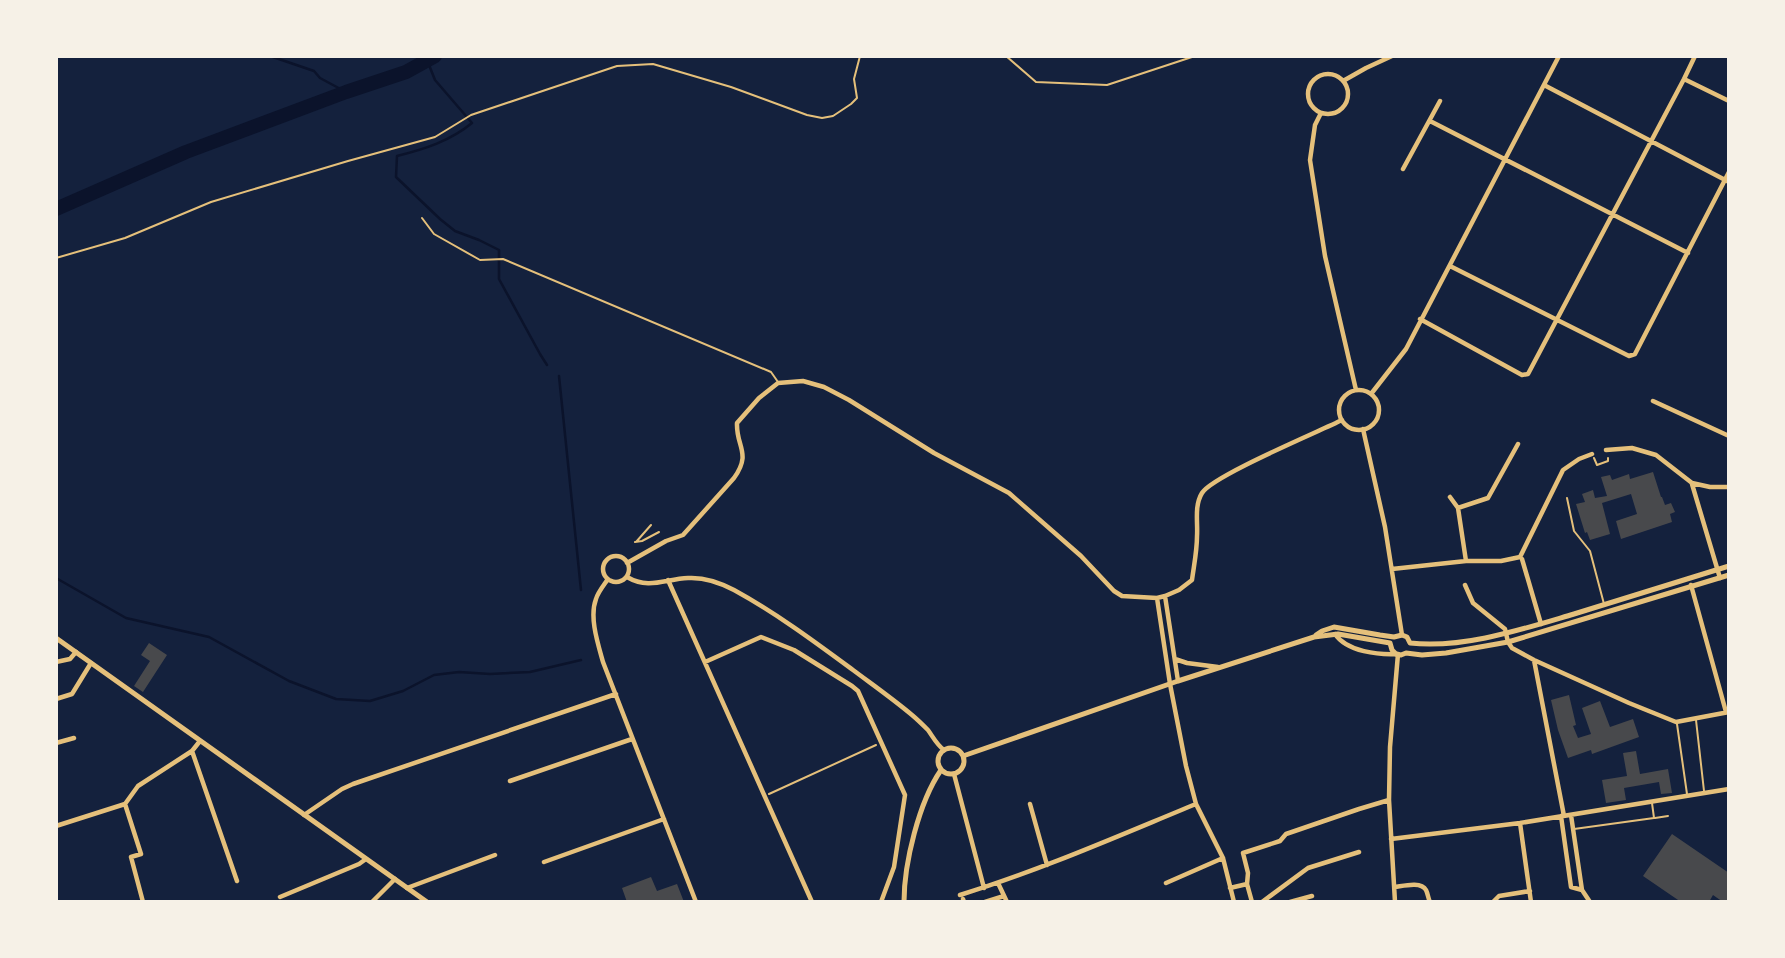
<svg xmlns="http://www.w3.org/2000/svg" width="1785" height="958" font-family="Ubuntu,sans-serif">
<rect width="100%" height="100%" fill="#14213d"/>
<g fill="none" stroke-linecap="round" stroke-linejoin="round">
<path stroke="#0b132b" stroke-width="2.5" d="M270 56 314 71 320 78 346 92
M427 60 435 80 472 123C450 141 425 149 397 156L396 177 440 219 455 231 479 240 499 250V279L540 354 547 365
M559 376 581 590
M56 578 126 618 209 637 289 681 336 699 370 701 403 691 434 675 459 672 490 674 530 672 581 660"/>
<path stroke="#0b132b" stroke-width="14" d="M56 209 186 152 346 92 406 72 435 56"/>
</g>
<path fill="#48494c" d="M1653 472 1661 497H1662L1665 505 1671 503 1675 512 1670 514 1672 522 1621 539 1616 521 1637 514 1631 494 1602 503 1610 534 1590 540 1587 532 1585 533 1576 504 1585 502 1582 494 1593 490 1595 498 1607 496 1601 477 1610 475 1612 480 1629 474 1630 479Z
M149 643 167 655 143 692 134 686 150 661 141 655Z
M1569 695 1576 725 1573 726 1578 738 1591 734 1582 708 1600 701 1610 727 1633 719 1639 737 1592 754 1591 750 1568 758 1558 730 1551 700Z
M1636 751 1640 774 1668 769 1672 793 1661 794 1659 782 1624 788 1626 800 1606 803 1602 780 1627 776 1623 753Z
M1672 834 1729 873V902H1723L1713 895 1709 902H1681L1643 876Z
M651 877 657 891 677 884 684 902H627L622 888Z"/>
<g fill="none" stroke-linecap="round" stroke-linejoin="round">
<path stroke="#e5c07b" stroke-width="2" d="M1006 56 1036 82 1107 85 1195 56
M56 258 125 238 211 202 348 161 435 137 471 115 617 66 653 64 731 87 807 115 822 118 833 116 851 104 857 98 854 79 860 56
M1594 458 1597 465 1608 461V458
M769 794 876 745"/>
<path stroke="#e5c07b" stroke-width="2" d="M422 218 434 234 480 260 503 259 771 372 778 382
M1567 498 1574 531 1590 551 1604 604
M635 542 642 541 659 532
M636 542 651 525
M1696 720 1704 791
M1677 724 1687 794
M1655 818 1668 816
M1574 829 1654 818 1652 803"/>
<path stroke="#e5c07b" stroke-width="4.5" d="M1308 94a20 20 0 1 1 40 0a20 20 0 1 1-40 0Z
M1684 79 1729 101
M1343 81 1366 68 1392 56
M1544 85 1729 182
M1321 113 1315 125 1310 160 1325 256 1356 390
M1430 121 1688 253
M1403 169 1440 101
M1450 266 1629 356 1635 354 1729 172
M1420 319 1522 375 1528 374 1684 79 1695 56
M1339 410a20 20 0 1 1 40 0a20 20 0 1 1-40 0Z
M1371 394 1406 349 1559 56
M1653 401 1729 436
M1363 429 1385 527 1402 635
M1606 450 1632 448 1656 455 1692 483 1710 487H1729
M1692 484 1720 578
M1450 497 1458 508 1466 561
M1458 508 1488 498 1518 444
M603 569a13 13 0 1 1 26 0a13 13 0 1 1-26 0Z
M1522 559 1541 624
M627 563 666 541 683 535 734 478C752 453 736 447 737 423L759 398 778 383 803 381 824 387 849 400 934 453 1009 493 1081 556 1114 591 1122 596 1157 598 1165 596 1179 590 1192 580C1194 565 1197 551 1197 536 1198 523 1194 506 1202 493 1212 476 1318 432 1342 420
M1392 569 1466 561H1501L1520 557 1563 470 1579 459 1592 454
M627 577C649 590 665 579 688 578 705 577 719 582 734 590 776 613 815 642 853 670 873 685 893 699 912 715 918 720 923 725 928 730 933 737 937 745 944 750
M608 579C604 585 598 592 596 599 589 617 598 644 603 662L696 902
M668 580 812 902
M1465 585 1473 603 1505 629 1508 642 1512 648 1534 660 1629 703 1676 722 1729 712
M1691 585 1726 712
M1165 596 1178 681
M1157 598 1170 684 1186 766 1196 804 1223 858 1234 902
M1335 634C1347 652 1379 655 1398 654L1390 747 1389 800 1395 902
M1175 659 1187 663 1218 667
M1534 660 1564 816
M56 662 70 659 76 652
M705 662 761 637 794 650 852 686 858 691 905 795 894 867 881 902
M56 699 72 694 91 663
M56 743 74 738
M192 751 237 881
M954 774 984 888
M510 781 632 739
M125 804 141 854 131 857 143 902
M1030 804 1047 865
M304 815 342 789 353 784 616 694
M1571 815 1582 890 1590 902
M1561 816 1571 887 1582 890
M1520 823 1531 902
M56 826 125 804 138 786 192 751 200 741
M1391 839 1520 823 1729 789
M544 862 664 819
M998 883 1007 902
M1166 883 1223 858
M1247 884 1248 873 1243 853 1280 841 1286 834 1359 809 1389 800
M1395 887C1403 886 1421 881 1426 890 1428 894 1428 898 1430 902
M407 888 495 855
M1230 888 1247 884 1252 902
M960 895C1041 870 1118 836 1196 804
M280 897 359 864 366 859
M963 899 964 902
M372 902 395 879
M985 902 1004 896
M1262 902 1308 868 1359 852
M1290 902 1312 896
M1493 902 1499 896 1530 891"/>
<path stroke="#e5c07b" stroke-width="5" d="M1316 635 1322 631 1334 627 1380 635 1394 637 1402 635 1407 637 1410 643C1463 649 1523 629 1574 614 1626 598 1677 582 1729 566
M56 638 427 902
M1390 643 1392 650 1396 654 1401 655 1406 653 1422 655 1446 653 1508 642 1729 575
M938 761a13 13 0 1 1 26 0a13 13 0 1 1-26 0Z
M963 756 1178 681 1314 637 1338 634 1390 643
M904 902C904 863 919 802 941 770"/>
</g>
<rect width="1785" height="958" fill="none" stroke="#f6f1e7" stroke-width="116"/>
</svg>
